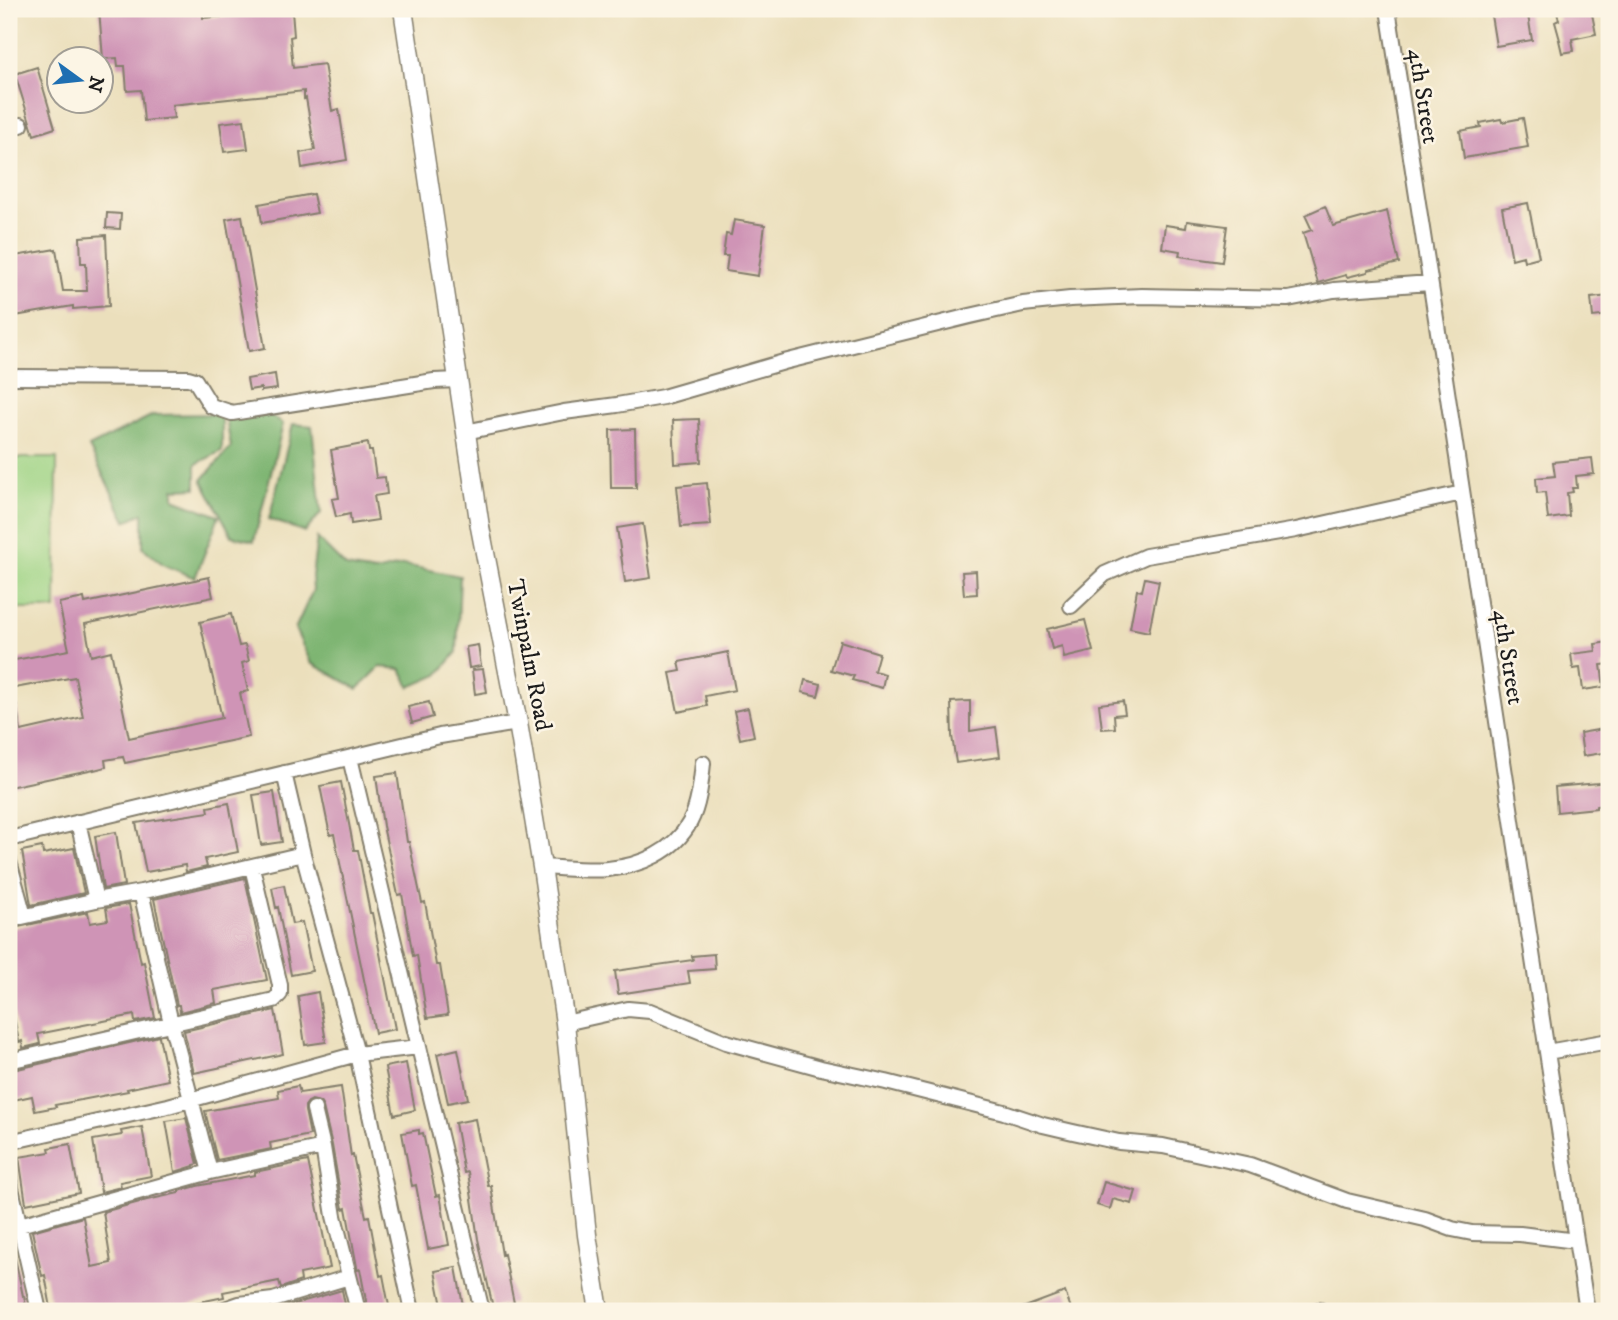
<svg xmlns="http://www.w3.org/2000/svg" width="1618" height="1320" font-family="'IM FELL DW Pica',serif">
<rect width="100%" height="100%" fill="#fcf5e5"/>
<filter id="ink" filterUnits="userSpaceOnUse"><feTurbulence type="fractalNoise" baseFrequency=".0143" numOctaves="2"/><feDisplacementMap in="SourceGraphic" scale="14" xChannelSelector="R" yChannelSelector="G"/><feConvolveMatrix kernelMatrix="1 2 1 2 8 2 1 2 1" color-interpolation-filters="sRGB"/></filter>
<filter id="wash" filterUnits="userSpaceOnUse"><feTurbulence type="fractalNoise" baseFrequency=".00686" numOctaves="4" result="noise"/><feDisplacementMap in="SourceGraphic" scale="28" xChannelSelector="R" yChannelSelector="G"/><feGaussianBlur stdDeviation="1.57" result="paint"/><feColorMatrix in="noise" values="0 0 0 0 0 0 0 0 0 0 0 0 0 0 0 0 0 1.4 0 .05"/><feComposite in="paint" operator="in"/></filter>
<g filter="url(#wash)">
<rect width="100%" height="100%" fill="#ebdfbc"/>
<path fill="#9ed384" stroke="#5d7850" stroke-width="2" d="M9 458H57L56 609H9Z"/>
<path fill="#7eb572" stroke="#4d6847" stroke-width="2" d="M265 412 283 424 254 541 232 536 202 480 231 447 226 419Z
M222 414V451L196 464V488L174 489V499L219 516 195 578 164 565 143 548V513L126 521 89 447 153 415Z
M293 424 312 426 321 513 305 532 269 519Z
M317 538 346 567 375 572 404 565 460 576 457 652 438 675 410 687 401 669 380 667 358 689 311 663 295 629 313 590 312 576Z"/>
<g id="blocks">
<path fill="#cf94b6" d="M99 9H203V18L292 11 294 36 290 37 293 68 324 64 332 111 339 109 347 160 302 168 300 153 315 150 306 98 304 99V91L172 105 174 118 144 121 141 90 127 91 125 66H118L117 58 103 59Z
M1490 9H1527L1532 40 1496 46Z
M1556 9H1591L1596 34 1572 39 1574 51 1562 53 1559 40H1560L1555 22 1559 20Z
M37 67 55 128 34 135 15 74Z
M1523 118 1528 147 1464 158 1460 131 1481 127 1480 123 1501 119 1502 122Z
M244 120 248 149 224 152 220 123Z
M313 194 317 213 262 223 259 204Z
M1528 203 1539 257 1524 261 1523 256 1512 259 1502 208Z
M1325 206 1333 226 1387 211 1399 263 1368 270V272L1347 277 1346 275 1318 283 1303 233 1312 230 1305 215Z
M107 213 121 214 120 229 106 228Z
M242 216 265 348 249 351 226 219Z
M734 220 765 225 758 276 726 271 728 256H723L726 234 731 235Z
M1187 221 1227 226 1222 262 1179 256 1180 251 1162 248 1165 225 1186 228Z
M106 235 109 306 73 309V306L9 317V257L56 249 63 291H87L86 263H81L80 237Z
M1609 296V315L1593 317 1591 298Z
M275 374 277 389 261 391V388L249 390 247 379Z
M699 419 701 462 675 464 673 420Z
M635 429 636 488H611L610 430Z
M368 443 369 451H372L376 478 385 477 387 494 374 496 378 520 351 524 350 514 336 517 332 499 339 498 331 450Z
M1592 458 1594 474 1576 476 1577 488H1572L1573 492 1567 493 1569 516 1548 519 1545 492 1537 493 1536 478 1555 476 1553 462Z
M707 483 711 525 681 527 677 486Z
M643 524 651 578 625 582 617 528Z
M976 571 977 594 964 595 962 572Z
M209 577 213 597 85 624 91 656 111 651 129 738 222 718 200 622 231 614 239 646 245 645 249 661 242 663 248 691 240 693 249 737 125 763 123 757 105 760 106 767 94 770V769L9 787V697H15L21 731 83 717 75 677 9 689V661L69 650 59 603 84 598 85 603Z
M1145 578 1159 581 1149 632 1130 628 1137 590 1142 591Z
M1085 620 1093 651 1064 658 1062 646 1052 649 1047 629Z
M840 641 879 653 874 671 885 674 882 688 852 680 854 676 831 670Z
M1609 642V664L1601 665 1604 687 1583 690 1580 668 1573 669 1571 654 1596 651 1595 644Z
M478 645 481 666 469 668 466 647Z
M728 652 735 690 705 696 707 706 678 712 670 673 681 671 679 662Z
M483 669 487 692 475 694 472 670Z
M805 680 821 684 818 696 802 692Z
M970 701V731L996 727 1000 757 956 763 952 736 951 702Z
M1123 701 1125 714 1114 715 1115 728 1102 729 1099 704Z
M429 702 433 717 412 723 408 707Z
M748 708 754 736 740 739 734 711Z
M1609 728V752L1583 756 1580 733Z
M397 773 407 842H409L422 903 425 902 436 965H440L448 1015 427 1018 417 955 413 956 402 894 398 895 383 826 376 776Z
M341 782 354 850H358L370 913H372L395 1029 375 1033 334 834 330 835 320 786Z
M1609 782V804L1596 806V808L1557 812 1555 787Z
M274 792 282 842 261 845 253 795Z
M229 803 238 852 205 859 207 867 186 872 185 865 146 872 136 823 209 812 208 807Z
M116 832 124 885 103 889 95 836Z
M42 847 43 854 74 848 84 893 31 905 22 851Z
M245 878 267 980 214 990 216 1003 180 1012 179 1005H177L154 899Z
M284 885 292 924 302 922 312 971 291 975 278 907 276 908 272 888Z
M129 904 141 963 144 962 155 1018 135 1022 134 1015 38 1034 40 1044 23 1048 22 1041 19 1042 9 990V929L88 912 90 923 108 920 106 908Z
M714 954 715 969 688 971 690 983 618 994 615 971 693 960 692 956Z
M318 992 326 1042 305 1045 298 996Z
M275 1010 283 1054 194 1073 184 1031Z
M159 1036 168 1080 127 1089 128 1091 55 1105 56 1107 35 1111 32 1096 9 1101V1071Z
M458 1049 468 1099 448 1103 437 1054Z
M406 1063 415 1110 394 1115 385 1067Z
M298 1086 300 1093 341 1087 351 1156 353 1155 366 1217 369 1216 380 1276 383 1275 390 1311H368L360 1269 357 1270V1267L346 1208 343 1209 332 1145 323 1107 320 1102 312 1100 308 1102 305 1106V1111L310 1135 270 1143 271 1149 217 1160 205 1111 279 1098 278 1090Z
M186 1118 198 1164 194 1165V1166L175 1172 166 1121Z
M475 1119 488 1186H491L502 1255 504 1254 514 1303 493 1308 478 1239 468 1172 464 1173 455 1123Z
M142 1127 151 1176 120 1182 121 1187 101 1192 93 1140 122 1135 121 1131Z
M419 1130V1134L423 1133 436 1196 440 1195 449 1245 428 1249 416 1185 412 1186 402 1133Z
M70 1144 79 1193 26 1204 19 1157 50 1152 49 1148Z
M308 1161 330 1268 300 1274 301 1281 281 1288 279 1281 223 1292 224 1297 156 1311H66L65 1305 51 1308 45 1275 42 1276 32 1231 83 1217 92 1267 111 1263 103 1212 147 1200 179 1193V1191L197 1186 255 1175V1172Z
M1104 1182 1136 1191 1132 1204 1113 1199 1110 1209 1097 1205Z
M14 1253 23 1296H24L27 1311H9V1254Z
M456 1267 464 1311H443L435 1271Z
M342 1290 346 1309 337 1311H285L284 1307Z
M1065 1292 1072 1311H1017V1310Z"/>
</g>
</g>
<g filter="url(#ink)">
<use href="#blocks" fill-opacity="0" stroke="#847e6c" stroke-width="2"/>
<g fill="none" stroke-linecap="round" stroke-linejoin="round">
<g stroke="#847e6c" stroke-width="18">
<path id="minor" d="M1388 9 1439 338 1547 1052 1587 1311
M9 126 21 125
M9 377 188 378 195 380 211 406 232 413 434 381 459 380
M465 432 564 412 617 405 663 397 784 362 970 316 1023 304 1070 299 1142 296 1288 299 1334 290 1430 283
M1071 606 1105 574 1146 556 1296 530 1462 493
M350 758 482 1311
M284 773 303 854 357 1054 412 1311
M78 822 96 900
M9 839 440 736 518 723
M9 861 24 916
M542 867C564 868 587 871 608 869 640 866 674 852 690 822 699 805 701 782 703 763
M141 892 171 1023 210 1172
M9 920 96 900 141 892 303 854
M565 1023 628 1009 650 1011 726 1042 821 1068 886 1082 1004 1112 1043 1125 1073 1132 1119 1142 1163 1146 1250 1165 1347 1201 1425 1219 1452 1229 1472 1233 1520 1234 1576 1241
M1547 1052 1609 1041
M9 1061 274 1000 280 994V985L252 867
M314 1109 323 1147 334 1216 358 1311
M9 1142 168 1106 357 1054 419 1047
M9 1160 11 1188 39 1311
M9 1228 210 1172 323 1147
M1320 1310V1311
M219 1311 239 1304 273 1300 349 1277"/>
</g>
<g stroke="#847e6c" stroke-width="21">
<path id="major" d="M403 9 480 527 518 723 542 867 565 1023 587 1235 599 1311"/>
</g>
<use href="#minor" stroke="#fff" stroke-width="14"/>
<use href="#major" stroke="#fff" stroke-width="18"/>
</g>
</g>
<g text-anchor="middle" stroke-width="5" stroke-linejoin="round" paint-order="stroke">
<g font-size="24" fill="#1c1c1c" stroke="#fcf5e5">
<text transform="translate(1424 96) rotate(81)" y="8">4th Street</text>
<text transform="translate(530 655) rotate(79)" y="8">Twinpalm Road</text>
<text transform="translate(1509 657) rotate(81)" y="8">4th Street</text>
</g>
</g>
<rect width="1618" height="1320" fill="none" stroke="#fcf5e5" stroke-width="35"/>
<g transform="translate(80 80) rotate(105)"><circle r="33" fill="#fcf5e5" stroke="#a29e95" stroke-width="2"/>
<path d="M0-5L12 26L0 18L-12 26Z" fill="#1f6fb2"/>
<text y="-10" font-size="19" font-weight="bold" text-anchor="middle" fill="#1c1c1c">N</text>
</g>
</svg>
